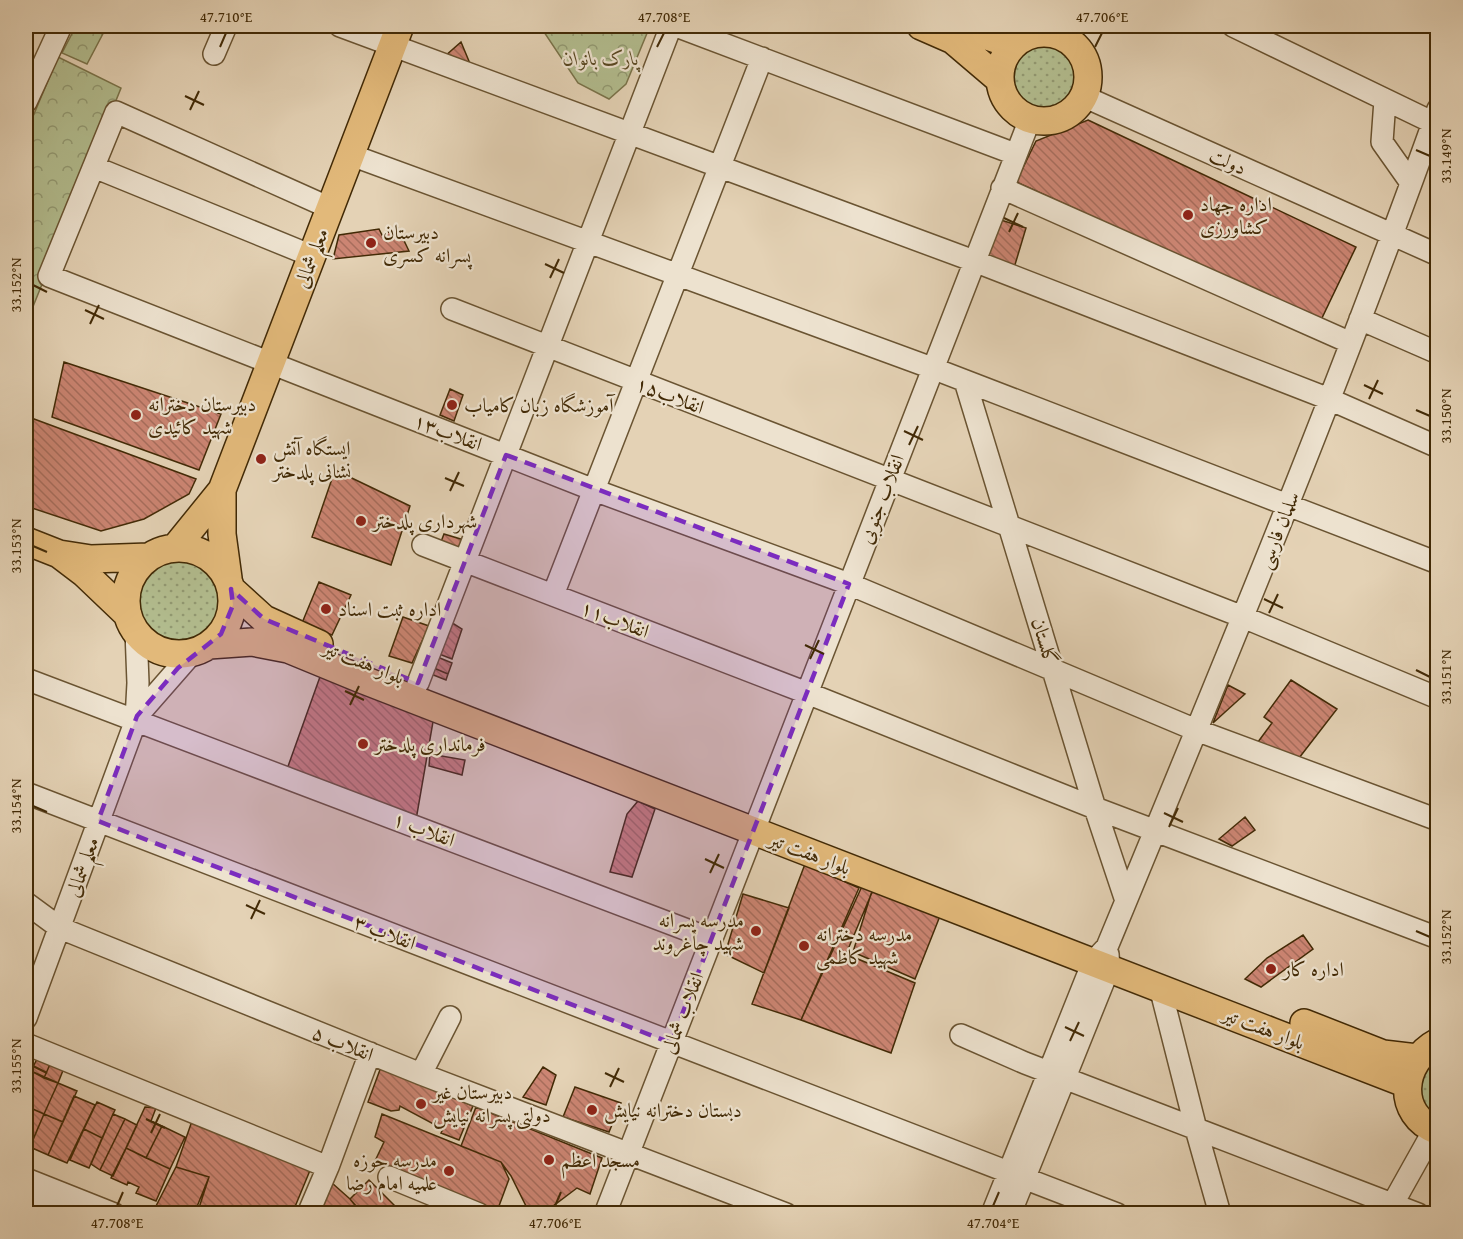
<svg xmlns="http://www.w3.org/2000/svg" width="1463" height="1239" font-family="'Gentium Book Plus',Amiri,serif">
<defs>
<pattern id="grass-dots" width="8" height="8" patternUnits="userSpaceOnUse" patternTransform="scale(1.5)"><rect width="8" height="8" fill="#b2bc8e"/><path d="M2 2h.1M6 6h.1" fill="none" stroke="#929972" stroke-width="1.8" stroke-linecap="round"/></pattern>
<pattern id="forest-crowns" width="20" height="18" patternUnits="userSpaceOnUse" patternTransform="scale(1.5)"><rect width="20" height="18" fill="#b2bc8e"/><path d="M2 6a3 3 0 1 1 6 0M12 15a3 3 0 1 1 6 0" fill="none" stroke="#929972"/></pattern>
<pattern id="building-back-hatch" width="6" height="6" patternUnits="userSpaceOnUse" patternTransform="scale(1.5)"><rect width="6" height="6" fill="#cc8573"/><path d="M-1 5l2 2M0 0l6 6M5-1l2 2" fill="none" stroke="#a76d5c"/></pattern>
</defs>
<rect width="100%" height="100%" fill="#e4d2b5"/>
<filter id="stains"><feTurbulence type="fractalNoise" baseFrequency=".00333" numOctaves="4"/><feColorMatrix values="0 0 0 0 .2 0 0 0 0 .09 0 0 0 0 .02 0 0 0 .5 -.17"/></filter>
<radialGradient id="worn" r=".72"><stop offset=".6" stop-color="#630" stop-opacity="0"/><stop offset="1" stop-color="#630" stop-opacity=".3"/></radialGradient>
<path fill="url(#grass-dots)" stroke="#7a734a" stroke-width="1.5" d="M1005 77a38 38 0 1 1 76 0a38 38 0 1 1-76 0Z
M131 601a46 46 0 1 1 92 0a46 46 0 1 1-92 0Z
M1437 1049V1123L1422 1111 1416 1071Z"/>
<path fill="url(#forest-crowns)" stroke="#7a734a" stroke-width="1.5" d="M76 26H107L87 64 62 53Z
M540 26H650L626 84 609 99 578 83Z
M58 57 121 88 26 324V133Z"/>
<path fill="url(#building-back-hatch)" stroke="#422a06" stroke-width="1.5" d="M461 42 471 66 444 57Z
M1088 120 1356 247 1321 320 1016 182 1036 141Z
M998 219 1026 228 1014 268 981 256Z
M398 228 409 251 333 259 339 235 379 229 382 235Z
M64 362 221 414 199 470 52 417Z
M450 389 463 395 454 421 440 415Z
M26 416 196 479 189 494 144 519 101 531 26 506Z
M335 470 410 506 391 565 312 537Z
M444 534 464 540 457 555 439 547Z
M319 582 351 595 332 635 302 623Z
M403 617 429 626 412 663 389 656Z
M446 619 462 629 452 659 434 652Z
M435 656 452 663 448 674 429 666Z
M429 666 448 674 446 680 426 672Z
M321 674 434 716 416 820 286 772Z
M1291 680 1337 709 1299 758 1258 742 1272 723 1264 717Z
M1228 685 1245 694 1213 723Z
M430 754 465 760 462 775 429 766Z
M638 801 655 809 632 877 610 872 627 814Z
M1245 817 1255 830 1232 846 1219 839Z
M805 864 859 888 801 1020 752 1004Z
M863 884 873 890 846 954 915 983 891 1053 801 1020Z
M879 886 942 911 915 979 853 952 871 894Z
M743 894 789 908 764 973 725 954Z
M1303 935 1313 949 1261 987 1245 979 1267 958Z
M38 1057 51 1062 44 1078 31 1071Z
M51 1062 64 1068 58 1083 44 1078Z
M381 1067 473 1106 459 1140 441 1133 443 1129 400 1106 399 1110 391 1111 368 1102Z
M543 1067 556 1075 546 1105 523 1097Z
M31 1071 58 1083 44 1114 26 1106V1084Z
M58 1083 77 1091 63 1122 44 1114Z
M575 1087 621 1103 609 1132 563 1117Z
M74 1096 95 1105 67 1163 48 1155Z
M97 1102 115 1110 102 1138 84 1129Z
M26 1106 44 1114 28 1151 26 1150Z
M145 1107 156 1108 151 1121 162 1126 146 1158 126 1148Z
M476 1107 602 1158 590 1194 577 1188 553 1206 530 1214 511 1176 501 1162 461 1146Z
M44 1114 63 1122 48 1155 30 1147Z
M113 1114 125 1119 100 1170 91 1164Z
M382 1114 501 1162 509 1179 496 1214H491L374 1163 384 1142 375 1137Z
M125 1119 137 1125 113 1176 100 1170Z
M192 1121 311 1168 292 1214H197L209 1177 176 1167Z
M162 1126 185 1137 170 1169 146 1158Z
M84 1129 102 1138 89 1168 70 1160Z
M126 1148 170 1169 156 1201 136 1193 139 1187 128 1182 127 1185 111 1178Z
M176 1167 209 1177 194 1214H176L155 1208Z
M369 1180 395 1206 388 1214H363L350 1199Z
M332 1183 350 1199 358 1209 350 1214H323L321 1210Z"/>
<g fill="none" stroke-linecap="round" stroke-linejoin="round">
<g stroke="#6a5432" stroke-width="24">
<path id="minor" d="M340 26 974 261 1329 399 1438 447
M676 26 1015 154
M1233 26 1438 125
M1062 37 1067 26
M214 54 226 26
M1083 96 1438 255
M1385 100 1382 142 1411 183
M26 102 61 26
M351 155 932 368 1438 563
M94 167 312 256
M1002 188 1351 343
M330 208 116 112 49 276 594 490 849 584 1196 730 1438 820
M452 309 1243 617 1438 698
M1360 319 1438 353
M965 381 1095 808 1126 901
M423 545 807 693 1095 808 1438 938
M553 595 762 58
M26 679 711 939
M418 683 671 26
M137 716 193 652
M26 793 1117 1214
M26 903 60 928 421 1074 786 1214
M1160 987 1196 1129 1220 1214
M26 1018 136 720 138 683 136 631
M961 1035 1025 1063 1418 1214
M26 1044 328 1167
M421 1074 450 1017
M389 1177 479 1214
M26 1179 114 1214
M26 1199 62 1214
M308 1214 328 1167 370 1053
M605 1214 1030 119
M992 1214 1093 962 1107 947C1222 669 1337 392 1438 109
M1010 1214 1109 968 1108 954
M1387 1214 1434 1130"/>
</g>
<g stroke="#422a06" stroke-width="30">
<path id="major" d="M921 26 953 40 1000 80
M959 26 1013 45
M1000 77a44 44 0 1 1 88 0a44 44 0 1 1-88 0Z
M222 490V534L228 578
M26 541 59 554
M175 548 222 490 400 26
M126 601a53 53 0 1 1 106 0a53 53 0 1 1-106 0Z
M231 589 264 619 319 644
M128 615 84 573 59 554 91 559 149 557
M209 645 252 642 288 649 361 679 1407 1084
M1304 1023 1383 1054 1417 1058
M1438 1042C1400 1062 1395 1115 1438 1131"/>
</g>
<use href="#minor" stroke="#ede2cf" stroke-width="21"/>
<use href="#major" stroke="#e2b97a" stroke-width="27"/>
</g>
<path fill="#7b2cbf" fill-opacity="0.2" stroke="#7b2cbf" stroke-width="4.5" stroke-dasharray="12 8" stroke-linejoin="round" d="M506 455 849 584 671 1043 98 821 137 716 178 668 221 634 233 605 231 589 264 619 418 683Z"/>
<path fill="none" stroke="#422a06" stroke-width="2" d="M220 47 226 33M657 47 664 33M1095 47 1102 33M185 96 204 105M190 110 199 91M1416 150 1430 156M1004 218 1023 227M1009 232 1018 213M545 264 564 273M550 278 559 259M33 285 47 292M85 310 104 319M90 324 99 305M1364 385 1383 394M1369 399 1378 380M1416 410 1430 416M904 431 923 440M909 445 918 426M445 478 464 486M450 491 459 472M33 546 47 552M1264 599 1283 608M1269 613 1278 594M805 645 824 654M810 659 819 640M1416 670 1430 677M345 691 364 700M350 705 359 686M33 806 47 812M1164 813 1183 822M1169 827 1178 808M705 859 724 868M710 873 719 854M246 905 265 914M251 919 260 900M1416 931 1430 937M1065 1027 1084 1036M1070 1041 1079 1022M33 1066 47 1073M605 1073 624 1082M610 1087 619 1068M146 1119 165 1128M151 1133 160 1114M117 1206 123 1192M555 1206 561 1192M993 1206 999 1192"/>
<g fill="#8f2418" stroke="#ede2cf" stroke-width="2">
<circle cx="1188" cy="215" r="6"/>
<circle cx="371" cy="243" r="6"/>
<circle cx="452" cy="405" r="6"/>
<circle cx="136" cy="415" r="6"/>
<circle cx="261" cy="459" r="6"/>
<circle cx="361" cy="521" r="6"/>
<circle cx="326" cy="609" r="6"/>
<circle cx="363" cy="744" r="6"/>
<circle cx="756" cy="931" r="6"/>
<circle cx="804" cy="946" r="6"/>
<circle cx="1271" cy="969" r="6"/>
<circle cx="421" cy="1104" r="6"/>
<circle cx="592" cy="1110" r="6"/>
<circle cx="549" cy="1160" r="6"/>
<circle cx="449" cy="1171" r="6"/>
</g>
<g text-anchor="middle" stroke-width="4.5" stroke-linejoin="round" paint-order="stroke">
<g font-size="20" font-style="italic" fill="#584721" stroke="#ede2cf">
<text x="601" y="65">پارک بانوان</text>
</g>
<g font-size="20" fill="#422a06" stroke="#ede2cf">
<text transform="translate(1228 161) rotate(24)" y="7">دولت</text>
<text transform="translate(311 258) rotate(-69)" y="7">معلم شمالی</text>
<text transform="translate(670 395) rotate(21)" y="7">انقلاب۱۵</text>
<text transform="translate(448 432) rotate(21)" y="7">انقلاب۱۳</text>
<text transform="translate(881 499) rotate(-69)" y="7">انقلاب جنوبی</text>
<text transform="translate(1278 530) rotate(-68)" y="7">سلمان فارسی</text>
<text transform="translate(615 619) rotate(21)" y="7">انقلاب۱۱</text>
<text transform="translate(1045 641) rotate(73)" y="7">گلستان</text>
<text transform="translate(364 662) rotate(22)" y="7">بلوار هفت تیر</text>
<text transform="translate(424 829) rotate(21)" y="7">انقلاب ۱</text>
<text transform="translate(810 853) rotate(21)" y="7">بلوار هفت تیر</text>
<text transform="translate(82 867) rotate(-70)" y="7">معلم شمالی</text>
<text transform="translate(385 932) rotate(21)" y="7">انقلاب ۳</text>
<text transform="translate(682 1013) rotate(-69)" y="7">انقلاب شمالی</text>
<text transform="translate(1264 1028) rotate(21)" y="7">بلوار هفت تیر</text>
<text transform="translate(343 1043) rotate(22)" y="7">انقلاب ۵</text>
</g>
<g font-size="20" fill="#422a06" stroke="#ede2cf" text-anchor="start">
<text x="1200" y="211">اداره جهاد<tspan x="1200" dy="23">کشاورزی</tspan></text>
<text x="383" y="239">دبیرستان<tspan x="383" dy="23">پسرانه کسری</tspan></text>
<text x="148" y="411">دبیرستان دخترانه<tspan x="148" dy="23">شهید کائیدی</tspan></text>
<text x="464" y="412">آموزشگاه زبان کامیاب</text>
<text x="273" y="455">ایستگاه آتش<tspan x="273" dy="23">نشانی پلدختر</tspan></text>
<text x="373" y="528">شهرداری پلدختر</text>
<text x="338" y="616">اداره ثبت اسناد</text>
<text x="375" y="751">فرمانداری پلدختر</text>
<text x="744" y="927" text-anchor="end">مدرسه پسرانه<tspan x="744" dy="23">شهید چاغروند</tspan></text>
<text x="816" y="941">مدرسه دخترانه<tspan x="816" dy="23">شهید کاظمی</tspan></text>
<text x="1283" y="976">اداره کار</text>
<text x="433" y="1099">دبیرستان غیر<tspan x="433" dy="23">دولتی پسرانه نیایش</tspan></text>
<text x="604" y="1117">دبستان دخترانه نیایش</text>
<text x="437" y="1167" text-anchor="end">مدرسه حوزه<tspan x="437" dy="23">علمیه امام رضا</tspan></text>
<text x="561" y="1167">مسجد اعظم</text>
</g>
</g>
<rect width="1463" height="1239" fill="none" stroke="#e4d2b5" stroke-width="66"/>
<rect x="33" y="33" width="1397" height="1173" fill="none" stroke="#422a06" stroke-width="2"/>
<g font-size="15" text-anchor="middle" fill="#422a06">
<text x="226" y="22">47.710°E</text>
<text x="664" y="22">47.708°E</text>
<text x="1102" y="22">47.706°E</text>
<text transform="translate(1446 156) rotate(-90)" y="5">33.149°N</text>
<text transform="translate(16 285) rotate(-90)" y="5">33.152°N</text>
<text transform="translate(1446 416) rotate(-90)" y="5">33.150°N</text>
<text transform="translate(16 546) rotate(-90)" y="5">33.153°N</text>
<text transform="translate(1446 677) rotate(-90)" y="5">33.151°N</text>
<text transform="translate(16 806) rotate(-90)" y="5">33.154°N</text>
<text transform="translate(1446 937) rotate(-90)" y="5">33.152°N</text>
<text transform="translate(16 1066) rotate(-90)" y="5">33.155°N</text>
<text x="117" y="1228">47.708°E</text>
<text x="555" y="1228">47.706°E</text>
<text x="993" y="1228">47.704°E</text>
</g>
<rect width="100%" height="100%" filter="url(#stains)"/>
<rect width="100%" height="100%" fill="url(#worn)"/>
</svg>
